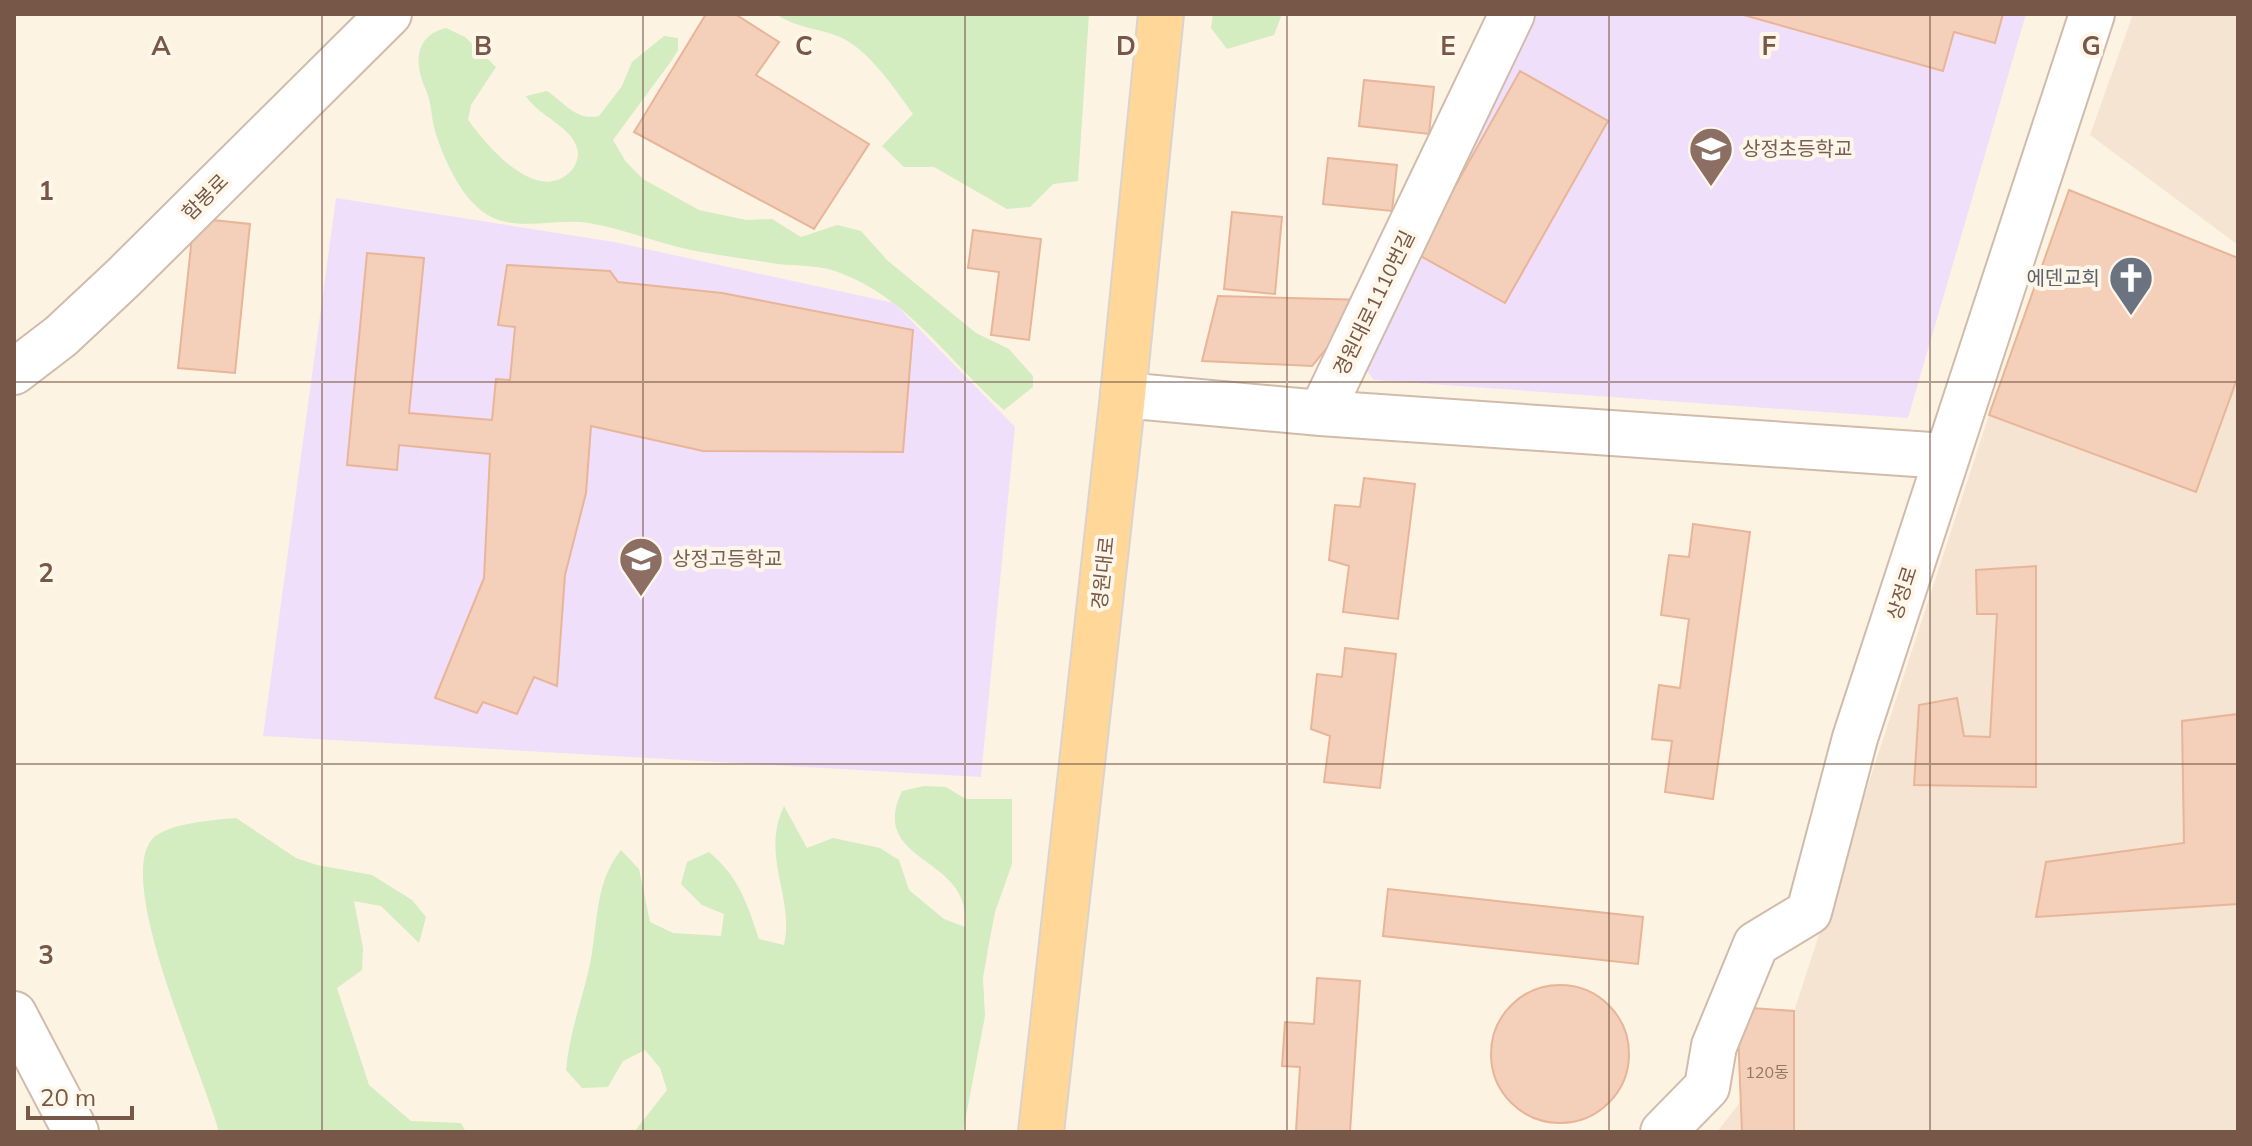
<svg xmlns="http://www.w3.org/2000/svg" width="2252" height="1146" font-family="Mulish,'Noto Sans KR',sans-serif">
<rect width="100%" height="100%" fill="#fdf3e3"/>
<path fill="#f5e4d1" d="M2133 14H2238V245L2090 135Z
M2238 376V1132H1717L1782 1048 1989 415Z"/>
<path fill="#f0dffa" d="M1534 14H2026L1908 418 1374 380 1359 361Z
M336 198 614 242 894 303 1015 427 981 777 263 736Z"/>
<path fill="#d3ecc0" d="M776 14H1089L1078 181 1053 184 1030 207 1007 209 934 167H904L882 146 913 114C895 89 869 50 840 37 818 28 796 28 776 14Z
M1213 14H1282L1274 35 1227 49 1211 28Z
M446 28 465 37 496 67 471 105 468 120C487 146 537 206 571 171 576 166 580 155 577 148 571 126 538 116 526 96L547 91C565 103 576 121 599 116L622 86 632 62 664 36 678 38V50L672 60 613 140 626 162 643 179 699 210 746 220 772 219 801 237 837 225 861 231 888 261 976 333 1009 349 1033 376V387L1004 410C950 363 908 297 838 272 819 265 798 266 778 264 754 260 731 257 707 253 667 247 629 230 589 223 551 217 506 237 475 205 457 188 442 154 435 131 431 117 432 104 426 90 414 64 414 36 446 28Z
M924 786 946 787 966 799H1012V864L995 912 988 949 983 978 985 1016 963 1132H634L667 1090 660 1068 645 1050 623 1061 608 1087 582 1088 566 1070C569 1036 580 1006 588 973 599 930 592 886 621 850L639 869 650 922 673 933 721 936 724 914 702 905 681 884 687 862 709 852C739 877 747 903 759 939L784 945C795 897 760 857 784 806L807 848 833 838 880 848 899 860 909 890 944 919 965 927C973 854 867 865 902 791Z
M236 818 296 858 317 865 372 875 412 900 426 917 419 943 381 906 354 901 363 948 362 970 337 988 369 1085 411 1121 461 1123 466 1132H219C204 1075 118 891 150 842 162 823 214 820 236 818Z"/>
<path fill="#f4cfb9" stroke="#e8b598" stroke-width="2" d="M706 14H735L779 42 756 75 869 144 814 229 634 132Z
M1740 14H2003L1995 43 1954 32 1943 71Z
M1520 71 1608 121 1505 303 1417 254Z
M1364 80 1434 87 1429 134 1359 126Z
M1328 158 1397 165 1392 211 1323 204Z
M2069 190 2238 258V376L2196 492 1989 415Z
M1232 212 1282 217 1275 294 1224 289Z
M194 218 250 224 235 373 178 368Z
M973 230 1041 239 1029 340 991 335 999 272 968 268Z
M367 253 424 258 409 413 492 420 496 379 510 380 515 327 498 325 507 265 610 271 618 282 722 293 913 330 903 452 703 451 591 426 586 493 565 575 557 686 534 677 517 714 483 702 477 713 435 698 484 578 490 454 399 445 397 470 347 465Z
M1218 296 1367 300 1312 366 1202 361Z
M1364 478 1415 484 1398 619 1343 612 1349 566 1329 560 1335 505 1360 507Z
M1693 524 1750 532 1713 799 1665 792 1672 741 1652 739 1659 685 1680 688 1689 619 1661 615 1669 555 1689 557Z
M2036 566V787L1914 785 1919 705 1957 698 1964 736 1990 737 1997 614H1977L1976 570Z
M1345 648 1396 654 1380 788 1324 782 1330 736 1311 729 1317 674 1342 677Z
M2238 714V904L2036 917 2046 862 2184 843 2182 721Z
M1388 889 1643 917 1638 964 1383 936Z
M1317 978 1360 981 1350 1132 1296 1131 1300 1067 1282 1066 1285 1022 1314 1024Z
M1491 1054a69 69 0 1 1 138 0a69 69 0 1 1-138 0Z
M1737 1007 1794 1011V1132H1742Z"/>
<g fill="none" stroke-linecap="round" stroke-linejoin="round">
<g stroke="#d1bbab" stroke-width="48">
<path id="minor" d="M14 372 61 336 124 277 389 14
M1123 395 1321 413 1945 456
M1321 413 1512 14
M14 1014 76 1132
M1663 1132 1707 1087 1714 1046 1756 944 1809 912 1855 738 2092 14"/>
</g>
<g stroke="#dcd3cf" stroke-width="48">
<path id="major" d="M1041 1132 1123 395 1161 14"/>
</g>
<use href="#minor" stroke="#fff" stroke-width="44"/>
<use href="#major" stroke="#ffd798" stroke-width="44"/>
</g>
<path fill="none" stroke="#775747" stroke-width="2" stroke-opacity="0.55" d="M322 14V1132M643 14V1132M965 14V1132M1287 14V1132M1609 14V1132M1930 14V1132M14 382H2238M14 764H2238"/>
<defs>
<g id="school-pin" transform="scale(2.3)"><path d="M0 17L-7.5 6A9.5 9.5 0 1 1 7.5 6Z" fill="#8d6e63" stroke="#fff6ea"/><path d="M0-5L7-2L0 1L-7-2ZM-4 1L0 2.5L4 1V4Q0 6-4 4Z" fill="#fff"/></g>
<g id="church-pin" transform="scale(2.3)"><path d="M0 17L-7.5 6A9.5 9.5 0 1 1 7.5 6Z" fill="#6b7280" stroke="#fff6ea"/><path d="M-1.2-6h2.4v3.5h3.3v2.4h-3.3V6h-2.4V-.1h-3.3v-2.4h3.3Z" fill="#fff"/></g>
</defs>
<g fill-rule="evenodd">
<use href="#school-pin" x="1711" y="149"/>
<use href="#church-pin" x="2131" y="278"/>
<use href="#school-pin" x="641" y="559"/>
</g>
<g text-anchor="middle" stroke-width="8" stroke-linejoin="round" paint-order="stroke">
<g font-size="16" fill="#967564">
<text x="1767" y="1078">120동</text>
</g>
<g font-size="20" fill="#785e54" stroke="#fff6ea" text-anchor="start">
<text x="1742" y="156">상정초등학교</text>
<text x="672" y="566">상정고등학교</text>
</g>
<g font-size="20" fill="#775747" stroke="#fff6ea">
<text transform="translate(205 197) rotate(-45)" y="7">함봉로</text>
<text transform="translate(1374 303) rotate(-64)" y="7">경원대로1110번길</text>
<text transform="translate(1103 573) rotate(-84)" y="7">경원대로</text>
<text transform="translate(1902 593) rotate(-72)" y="7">상정로</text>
</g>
<g font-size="20" fill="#5b616d" stroke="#fff6ea" text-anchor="end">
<text x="2100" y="285">에덴교회</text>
</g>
</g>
<g font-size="26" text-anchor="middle" font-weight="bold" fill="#775747" stroke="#fff6ea" stroke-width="8" stroke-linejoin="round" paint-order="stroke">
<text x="161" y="55">A</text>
<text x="483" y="55">B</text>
<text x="804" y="55">C</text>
<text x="1126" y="55">D</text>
<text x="1448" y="55">E</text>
<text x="1769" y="55">F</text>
<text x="2091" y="55">G</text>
<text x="46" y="200">1</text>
<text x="46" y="582">2</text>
<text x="46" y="964">3</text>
</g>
<rect width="2252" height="1146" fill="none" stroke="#775747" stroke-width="32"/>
<path d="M28 1106v12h104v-12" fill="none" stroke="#775747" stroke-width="4"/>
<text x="40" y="1106" font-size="24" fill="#775747" stroke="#fff6ea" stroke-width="6" paint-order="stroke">20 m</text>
</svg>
